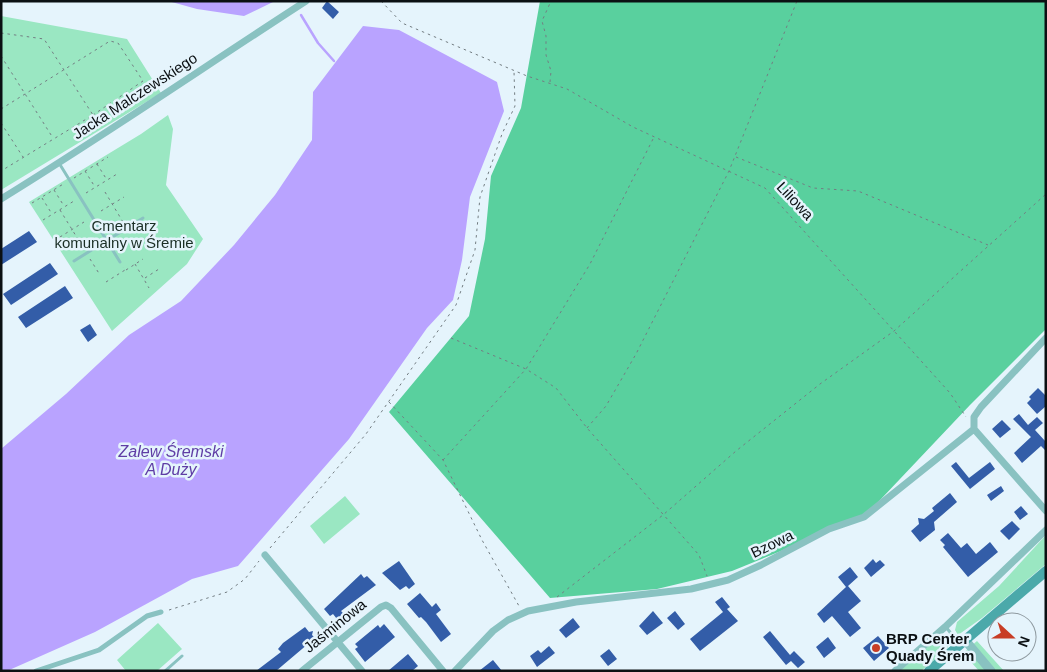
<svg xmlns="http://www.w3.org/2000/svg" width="1047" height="672" font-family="Arial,sans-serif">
<rect width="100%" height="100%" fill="#e5f4fc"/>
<path fill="#9ae7c2" d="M1 16 127 39 161 93 1 190Z
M168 115 173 129 166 185 203 239 187 264 112 331 29 202 141 134Z
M345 496 360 514 324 544 310 526Z
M1046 535V564L982 618 958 635 955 630 957 622 999 586Z
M158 623 182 649 157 671H126L117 660Z
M940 635 950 639 947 649 921 671H900Z
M977 641 1004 671H979L963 653Z"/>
<path fill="#59d09e" d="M540 1H1046V329L970 405 864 517 732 571 657 589 550 598 389 412 469 316 485 239 491 176 521 108Z"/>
<path fill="#b9a3ff" d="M168 1H289L273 2 244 16 197 9Z
M363 26 399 30 497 82 504 111 470 197 462 260 453 300 427 328 349 439 238 566 192 579 95 632 7 671H1V449L66 394 129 335 181 301 234 245 275 195 312 140 313 92Z"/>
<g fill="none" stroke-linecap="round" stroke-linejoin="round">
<path stroke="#b9a3ff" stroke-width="2.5" d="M301 15 318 43 334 61"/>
</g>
<path fill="#335da8" d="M327 1 339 12 333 19 322 8Z
M29 231 37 242 1 265V249Z
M50 263 58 274 11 305 3 294Z
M65 286 73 298 26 328 18 317Z
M90 324 97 335 88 342 80 330Z
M1038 388 1046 396V406L1037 414 1027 403 1031 399 1029 397Z
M1019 414 1028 425 1037 417 1043 423 1035 430 1046 442V451L1041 446 1022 463 1014 453 1031 437 1013 419Z
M1002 420 1011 429 1000 438 992 429Z
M956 462 969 478 990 462 995 469 970 489 951 466Z
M1001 486 1004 491 991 501 987 495Z
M950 493 957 502 934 522 935 530 920 542 911 531 919 524 918 518 924 519 934 511 932 508Z
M1021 506 1028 514 1020 520 1014 512Z
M1012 521 1020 529 1009 540 1000 531Z
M948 533 961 548 967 543 976 554 990 542 998 552 968 577 943 547 945 545 940 540Z
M873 559 876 563 880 560 885 565 871 577 864 568Z
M399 561 415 584 409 589 406 586 400 590 382 573Z
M850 567 858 577 848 586 861 601 848 612 861 628 850 637 832 616 824 623 817 614 846 587 838 577Z
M361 574 364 578 367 576 376 585 341 611 344 614 337 619 333 614 330 616 324 609Z
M420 593 432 607 436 603 441 610 436 614 451 634 441 642 426 622 421 617 419 618 407 604Z
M722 597 730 607 727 609 738 621 700 651 690 639 723 612 715 602Z
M653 611 663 623 647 635 639 626Z
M675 611 685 624 678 630 667 618Z
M573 618 580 627 566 638 559 630Z
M384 624 395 637 365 662 355 649 358 647 355 644 378 625 380 628Z
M305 627 309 632 313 631 312 635 315 638 276 671H256L281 652 278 649 283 643Z
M770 631 790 655 794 651 805 662 798 668 791 661 786 665 763 637Z
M878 636 889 648 874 661 863 648Z
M828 637 836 648 824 658 816 647Z
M549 646 555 653 537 667 530 656 538 650 541 653Z
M609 649 617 659 608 666 600 656Z
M408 654 418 666 412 671H388Z
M493 660 502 671H479Z"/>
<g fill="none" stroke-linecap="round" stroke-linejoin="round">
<path stroke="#737d82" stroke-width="1" stroke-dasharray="2.5 4" stroke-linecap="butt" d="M381 1 402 23 527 76 567 89 633 127 765 188 950 393 966 417
M1 33 44 39 93 115 1 171
M1 56 53 138
M550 82 551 71 546 55V36L542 21 551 1
M114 100 122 113
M119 108 150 89
M1 109 110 41 118 43 143 81 93 115
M1 123 23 157
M736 157 813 188 858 191 988 245
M97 164 107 180
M85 171 95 187
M74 178 108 157
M54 190 64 206
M105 192 123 222
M86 193 117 174
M42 198 52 214
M32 203 65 183
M60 210 84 249
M101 211 124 197
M43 220 74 201
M60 237 84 222
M90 259 100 275
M135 264 149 288
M126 270 143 259
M145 278 159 269
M106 282 125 270 123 267
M451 338 526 369 556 388 587 428 699 555 707 576
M389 402 443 460 482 540 519 606
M587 428 606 406 636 354 729 171 797 1
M443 460 526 369 590 264 654 137
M270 548 366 434 456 305 475 250 480 197 502 134 515 106 514 71
M557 597 663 515 736 451 820 384 894 331 1046 194
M169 610 227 592 245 579 259 561"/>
<path stroke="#89c2c1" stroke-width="3" d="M59 163 120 262
M74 261 143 218
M946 627 959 644
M165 671 182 656"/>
<path stroke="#89c2c1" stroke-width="5" d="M36 671 99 650 147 616 161 612"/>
<path stroke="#89c2c1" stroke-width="7" d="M1 199C105 135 204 67 306 1
M974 429V417L981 407 1046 338
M974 429 1046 511
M265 555 362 671
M302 671 381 607 386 605 391 608 443 671
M455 671 493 631 508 620 528 611 576 602 691 589 728 580 761 565 829 529 864 517 974 429
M895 671 945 627 1046 530"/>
<path stroke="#89c2c1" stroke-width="9" d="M965 640 991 671"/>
<path stroke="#4ba9aa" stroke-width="10" d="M929 671 1046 571"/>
</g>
<circle fill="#c83d25" stroke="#e5f4fc" stroke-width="2" cx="876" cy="648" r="5"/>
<g text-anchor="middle" stroke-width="5" stroke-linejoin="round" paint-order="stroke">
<g font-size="15" fill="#0b1013" stroke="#e5f4fc">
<text transform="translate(135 96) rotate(-33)" y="5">Jacka Malczewskiego</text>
<text transform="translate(795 201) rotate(47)" y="5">Liliowa</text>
<text transform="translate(772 544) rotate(-26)" y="5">Bzowa</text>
<text transform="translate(335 626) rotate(-39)" y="5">Jaśminowa</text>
</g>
<g font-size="15" fill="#1a2e25" stroke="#e5f4fc">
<text x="124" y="231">Cmentarz<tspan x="124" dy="17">komunalny w Śremie</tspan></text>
</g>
<g font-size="15" font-weight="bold" fill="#0b1013" stroke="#e5f4fc" text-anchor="start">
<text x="886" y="644">BRP Center<tspan x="886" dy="17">Quady Śrem</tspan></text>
</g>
<g font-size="16" font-style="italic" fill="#5f3da5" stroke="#e5f4fc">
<text x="171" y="457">Zalew Śremski<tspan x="171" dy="18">A Duży</tspan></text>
</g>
</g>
<rect width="1047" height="672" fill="none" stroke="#0b1013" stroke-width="5"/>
<g transform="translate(1012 637) rotate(111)"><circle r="24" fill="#e5f4fc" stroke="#8e999f"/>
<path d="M0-4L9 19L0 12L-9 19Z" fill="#c83d25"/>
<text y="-8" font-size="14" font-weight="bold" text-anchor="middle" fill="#0b1013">N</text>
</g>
</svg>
